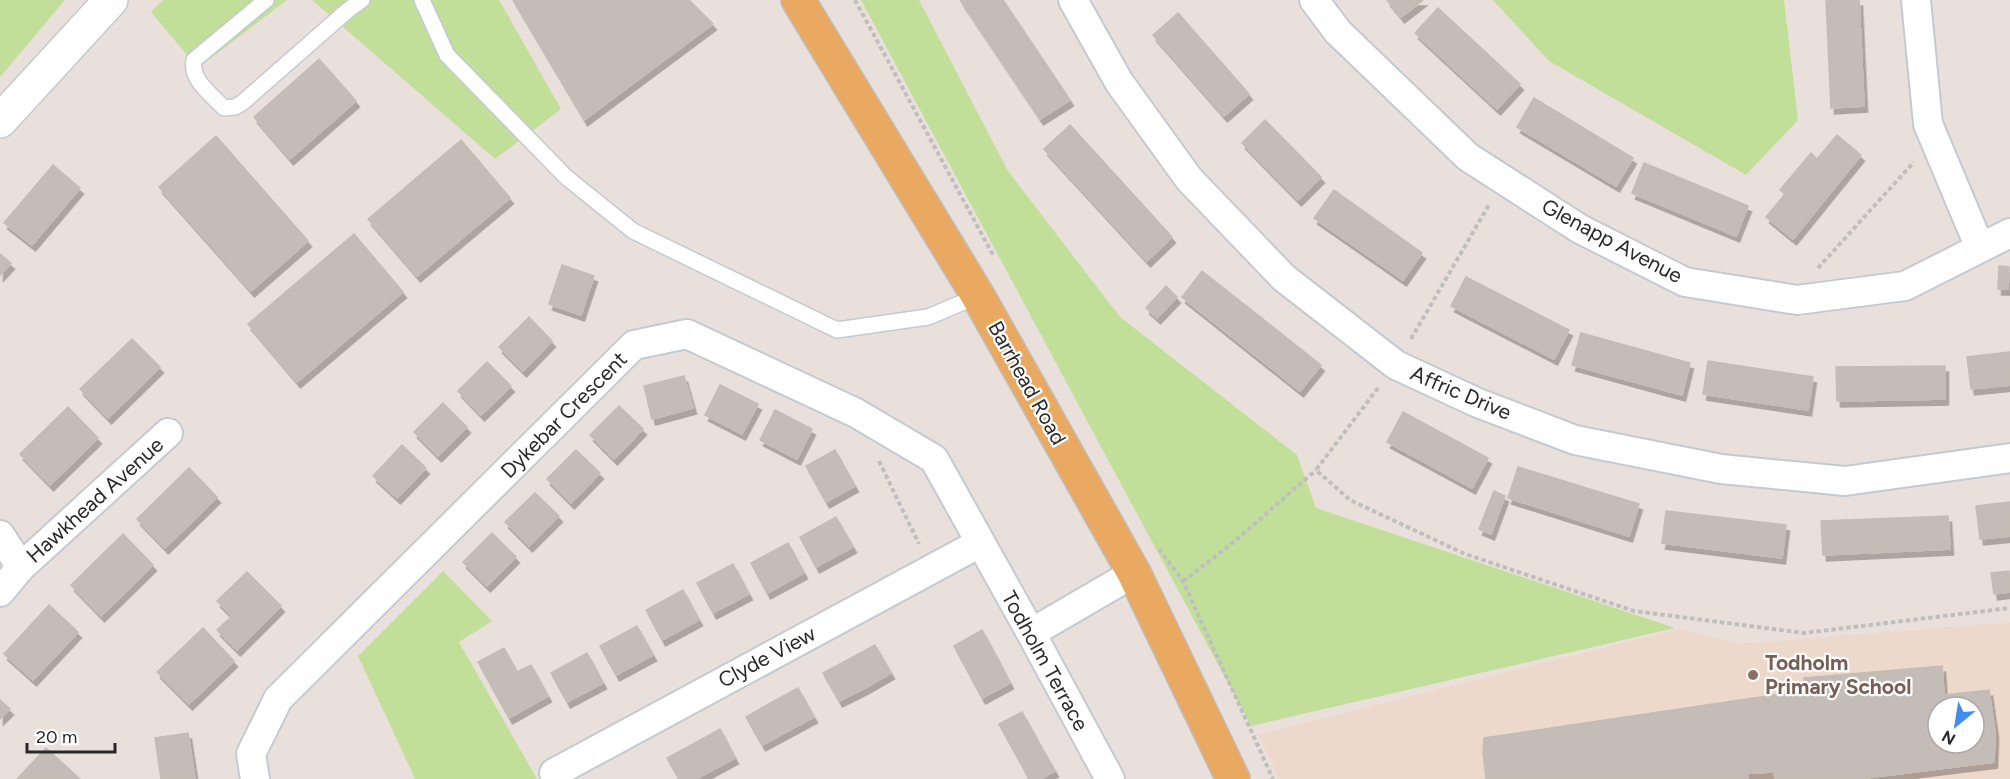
<svg xmlns="http://www.w3.org/2000/svg" width="2010" height="779" font-family="Figtree,sans-serif">
<defs>
<filter id="shadow"><feDropShadow dx="3.5" dy="6" stdDeviation="0" flood-color="#0004"/></filter>
</defs>
<rect width="100%" height="100%" fill="#eae0db"/>
<path fill="#ecd9cb" fill-rule="evenodd" d="M2010 622V779H1279L1258 735 1679 629 1740 644ZM1938 707H1974V743H1938Z"/>
<path fill="#c2df9a" d="M0 0H65L0 77Z
M163 0H287L198 68 151 12Z
M312 0H499L561 109 495 159Z
M861 0H919L1008 171 1120 317 1297 455 1316 508 1675 628 1251 726Z
M1493 0H1784L1798 120 1746 175 1549 61Z
M443 571 492 621 459 642 537 779H415L358 656Z"/>
<path fill="#c3bcb7" stroke="#c6bcb5" stroke-width="1.5" fill-rule="evenodd" filter="url(#shadow)" d="M513 0H689L713 24 584 120Z
M960 0H1003L1070 100 1040 119Z
M1387 0H1423L1401 17Z
M1826 0H1859L1864 106 1831 108Z
M1438 8 1520 84 1497 109 1415 33Z
M1178 13 1249 94 1224 116 1153 35Z
M319 59 356 101 290 159 254 117Z
M1534 98 1633 158 1616 186 1517 127Z
M1265 120 1321 177 1298 200 1242 143Z
M1070 125 1172 237 1147 261 1044 149Z
M1837 135 1861 155 1793 239 1766 217 1785 194 1780 190 1811 153 1817 159Z
M216 136 308 241 251 291 159 187Z
M461 140 510 198 417 276 368 219Z
M1644 163 1748 206 1736 236 1632 193Z
M53 165 80 188 32 245 4 223Z
M1334 190 1422 253 1403 280 1314 218Z
M354 234 403 292 297 382 248 324Z
M0 254 11 263 0 275Z
M562 265 594 276 581 315 549 304Z
M1999 266 2009 267 2008 289H1998Z
M1202 271 1321 365 1300 391 1182 297Z
M1466 277 1569 330 1554 359 1451 306Z
M1166 286 1177 297 1157 318 1146 308Z
M529 317 552 341 523 371 499 347Z
M1581 333 1690 363 1682 395 1572 365Z
M132 339 160 367 108 418 80 389Z
M2010 352V385L1971 389 1967 357Z
M1708 361 1813 377 1808 410 1703 394Z
M487 362 511 386 481 415 458 391Z
M1945 366V399L1837 401 1836 367Z
M684 376 693 408 652 419 644 386Z
M720 385 758 404 742 434 705 415Z
M443 403 467 427 438 456 414 432Z
M619 406 643 429 614 459 590 435Z
M68 407 98 438 50 485 20 454Z
M775 410 812 429 797 459 760 440Z
M1403 412 1488 458 1472 488 1387 442Z
M402 445 426 468 397 498 373 476Z
M576 450 600 473 571 503 547 479Z
M835 450 855 486 826 502 806 466Z
M1518 467 1639 504 1629 536 1508 498Z
M189 468 217 497 165 548 137 519Z
M1494 491 1505 496 1491 534 1479 529Z
M535 493 559 516 529 546 505 522Z
M2010 502V536L1980 539 1976 506Z
M1666 511 1786 525 1782 558 1662 543Z
M1948 516 1950 549 1823 555 1821 521Z
M836 517 853 547 816 567 800 537Z
M492 533 516 557 487 586 463 562Z
M123 534 153 565 101 616 71 585Z
M788 543 804 573 767 593 751 563Z
M733 564 749 594 713 613 697 583Z
M2009 571 2010 592 1994 594 1991 573Z
M247 572 281 606 237 650 217 630 232 616 217 601Z
M683 590 699 620 662 640 646 610Z
M49 605 78 632 33 680 4 654Z
M637 626 653 655 616 675 600 646Z
M203 628 234 661 189 704 157 672Z
M982 630 996 656 968 672 954 646Z
M875 645 891 673 865 688 849 659Z
M504 648 517 672 531 665 548 696 509 718 478 662Z
M587 653 603 683 567 702 551 673Z
M996 656 1010 683 982 698 968 672Z
M849 659 865 688 839 701 823 673Z
M1942 666 1944 695 1989 690 1995 732 1994 762 1857 779H1775L1774 772 1747 773 1748 779H1486L1483 752 1484 738 1793 692H1806L1804 678ZM1938 707H1974V743H1938Z
M798 688 814 717 788 731 772 702Z
M0 700 10 709 0 719Z
M772 702 788 731 762 745 746 717Z
M1022 712 1039 743 1016 755 999 724Z
M720 729 735 758 709 772 693 744Z
M188 733 195 779H161L155 738Z
M1039 743 1055 771 1040 779H1029L1016 755Z
M693 744 709 772 696 779H679L667 758Z
M46 748 80 779H17Z"/>
<g fill="none" stroke-linecap="round" stroke-linejoin="round">
<g stroke="#c3cad2" stroke-width="18">
<path id="service" d="M266 0 194 60C190 80 211 94 224 108L235 107 242 103 348 10 362 0
M422 0 447 55 566 177 633 231 837 330 928 317 978 296"/>
</g>
<g stroke="#c3cad2" stroke-width="32">
<path id="minor" d="M1073 0 1119 82 1189 179 1284 278 1396 365 1478 403 1575 440 1721 469 1845 481 2010 458
M1314 0 1338 32 1468 157 1580 229 1685 282 1797 300 1905 286 2010 233
M1916 0 1928 124 1980 248
M0 535 21 567 0 592
M21 567 168 433
M1031 633 1134 573
M554 773 980 543
M255 779 251 754 278 699 634 345 687 334 856 413 934 459 1031 633 1110 779"/>
</g>
<g stroke="#c3cad2" stroke-width="36">
<path id="tertiary" d="M0 121 111 0"/>
</g>
<g stroke="#bfbfbf" stroke-width="36">
<path id="primary" d="M798 0 978 296 1134 573 1233 779"/>
</g>
<path stroke="#bfbfbf" stroke-width="4" stroke-dasharray="4.5 3" stroke-linecap="butt" d="M855 0 993 255
M1818 268 1914 162
M1411 339 1490 203
M1378 388 1316 470 1350 500 1465 554 1634 611 1804 633 2010 608
M879 461 919 544
M1159 549 1183 581 1273 779
M1183 581 1229 546 1316 470"/>
<use href="#service" stroke="#fff" stroke-width="15"/>
<use href="#minor" stroke="#fff" stroke-width="28"/>
<use href="#tertiary" stroke="#fff" stroke-width="33"/>
<use href="#primary" stroke="#eaa961" stroke-width="33"/>
</g>
<circle fill="#8d6e63" stroke="#fff" stroke-width="2" cx="1753" cy="675" r="6"/>
<g text-anchor="middle" stroke-width="4.5" stroke-linejoin="round" paint-order="stroke">
<g font-size="21" fill="#292929" stroke="#fff">
<text transform="translate(1612 241) rotate(28)" y="7">Glenapp Avenue</text>
<text transform="translate(1027 383) rotate(61)" y="7">Barrhead Road</text>
<text transform="translate(1461 393) rotate(23)" y="7">Affric Drive</text>
<text transform="translate(564 415) rotate(-45)" y="7">Dykebar Crescent</text>
<text transform="translate(95 500) rotate(-42)" y="7">Hawkhead Avenue</text>
<text transform="translate(767 657) rotate(-28)" y="7">Clyde View</text>
<text transform="translate(1045 661) rotate(61)" y="7">Todholm Terrace</text>
</g>
<g font-size="21" font-weight="bold" fill="#785e54" stroke="#fff" text-anchor="start">
<text x="1765" y="670">Todholm<tspan x="1765" dy="24">Primary School</tspan></text>
</g>
</g>
<g transform="translate(1956 725) rotate(210)"><circle r="28" fill="#ffffff" stroke="#a9a9a9" stroke-width="1.5"/>
<path d="M0-4.5L10 22L0 15L-10 22Z" fill="#418cf1"/>
<text y="-9" font-size="16" font-weight="bold" text-anchor="middle" fill="#292929">N</text>
</g>
<path d="M27 743v9h88v-9" fill="none" stroke="#292929" stroke-width="3"/>
<text x="36" y="743" font-size="18" fill="#292929" stroke="#ffffff" stroke-width="4.5" paint-order="stroke">20 m</text>
</svg>
